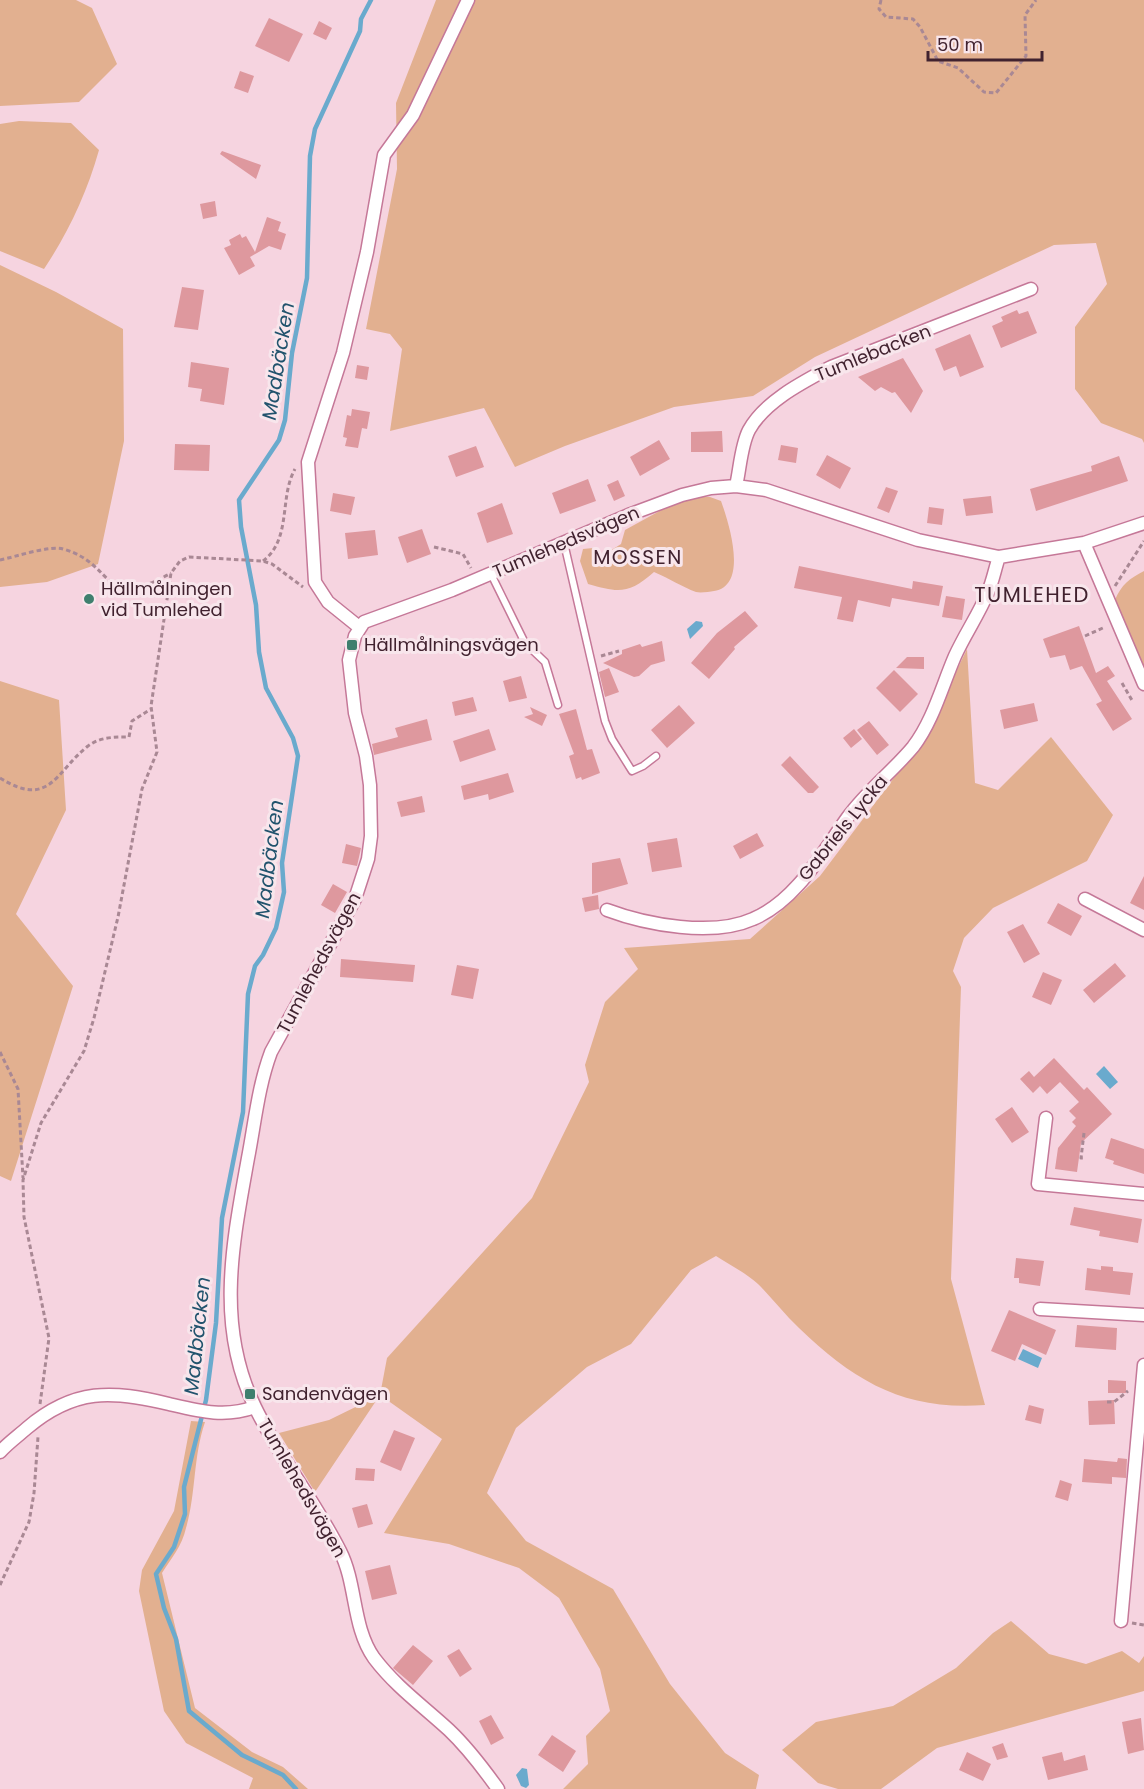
<svg xmlns="http://www.w3.org/2000/svg" width="1144" height="1789" font-family="Poppins,sans-serif">
<rect width="100%" height="100%" fill="#f6d4e0"/>
<path fill="#e2b090" d="M0 0H76L92 8 117 64 79 102 0 106Z
M436 0H1144V443L1142 439 1101 423 1075 389V327L1107 284 1096 243 1054 245 815 357 753 396 674 407 565 446 515 467 484 408 390 431 402 349 390 334 366 329 397 169 396 103Z
M19 121 71 123 99 150C87 193 68 233 44 269L0 251V124Z
M0 265 56 292 123 329 124 441 98 564 47 582 0 587Z
M692 496 710 497 721 501C729 523 749 586 714 591 709 592 700 593 696 592 682 587 669 578 654 572 629 594 619 593 588 584L580 561 583 549 593 548 602 556 621 544 625 530 676 502Z
M1144 571V668L1115 600C1121 585 1130 578 1144 571Z
M967 649 975 783 998 790 1051 737 1113 815 1087 861 993 908 964 938 953 971 961 987 951 1279 985 1405C905 1411 855 1382 799 1328 784 1314 772 1298 758 1284 746 1273 730 1265 716 1256L691 1270 631 1344 587 1367 516 1428 487 1493 526 1541 613 1589 670 1684 725 1753 759 1775 756 1789H563L588 1764 586 1736 610 1711 600 1669 559 1598 519 1568 449 1544 384 1533 442 1439 380 1395 315 1492 279 1433 329 1420 380 1395 387 1358 532 1198 589 1082 585 1065 605 1002 638 969 624 948 750 939 820 876 924 738Z
M0 681 59 700 66 810 16 914 73 986 11 1181 0 1176Z
M191 1421 205 1422C193 1457 196 1494 186 1528 182 1546 171 1559 162 1573L195 1708 252 1752 283 1767 308 1789H249L253 1778 186 1743 164 1711 139 1591 142 1570 174 1511Z
M1011 1621 1049 1654 1086 1664 1122 1651 1139 1663 1144 1656V1691L937 1748 881 1789H838L818 1783 782 1750 816 1722 893 1706 956 1668 993 1633Z"/>
<path fill="#6aaacd" d="M696 621 702 622 703 626 690 639 687 629Z
M1104 1066 1118 1082 1110 1089 1096 1074Z
M1023 1349 1042 1358 1038 1368 1018 1359Z
M522 1768 527 1769 529 1785 526 1788 521 1786 516 1775Z"/>
<g fill="none" stroke-linecap="round" stroke-linejoin="round">
<path stroke="#6aaacd" stroke-width="4.5" d="M296 1789 283 1775 242 1755 189 1711 176 1639 164 1608 156 1574 174 1547 185 1514 184 1487 206 1400 216 1323 222 1218 243 1112 248 994 255 966 263 955 276 928 284 892 282 863 298 756 293 738 266 688 259 652 256 605 241 527 239 500 279 440 285 420 292 353 307 278 310 156 315 129 360 31 361 19 371 0"/>
</g>
<path fill="#de989e" d="M269 18 303 34 289 62 255 46Z
M319 21 332 28 326 40 313 34Z
M240 71 254 76 248 93 234 88Z
M222 151 261 165 256 179 220 154Z
M215 201 217 216 203 219 200 204Z
M267 217 281 222 278 231 286 234 281 250 269 246 250 257 255 266 239 275 224 248 231 245 229 240 240 234 242 238 246 236 255 252Z
M182 287 204 290 198 330 174 327Z
M1017 310 1019 314 1028 311 1037 333 1001 348 992 326 1003 321 1001 317Z
M970 334 984 367 960 377 956 366 944 371 935 349Z
M903 358 923 391 911 413 895 392 892 393 881 387 875 391 858 377Z
M191 362 229 368 224 405 200 401 202 389 188 387Z
M357 365 369 367 367 380 355 378Z
M352 409 370 412 367 429 362 428 358 448 345 446 347 438 343 437 347 415 351 416Z
M722 431 723 452H691V432Z
M659 440 670 459 640 476 630 457Z
M175 444 210 445 209 471 174 470Z
M781 445 798 448 796 463 778 460Z
M476 446 484 467 456 477 448 456Z
M827 455 851 468 840 489 816 475Z
M1119 456 1128 481 1036 511 1030 489 1092 471 1091 466Z
M588 479 596 501 560 514 552 493Z
M618 480 625 496 614 501 607 485Z
M886 487 898 491 889 513 877 508Z
M333 493 355 497 351 515 330 511Z
M991 496 993 513 966 516 963 499Z
M502 503 513 534 487 543 477 513Z
M929 507 944 509 942 525 927 523Z
M422 529 431 554 407 563 398 537Z
M375 530 378 555 348 559 345 533Z
M799 566 912 589 913 581 943 586 939 606 892 598 890 607 858 600 853 622 837 619 842 597 794 588Z
M1050 587 1051 600 1037 602 1036 588Z
M946 596 965 599 962 620 942 617Z
M745 611 758 626 734 647 735 649 709 679 691 663 717 633Z
M1079 626 1096 673 1108 666 1115 676 1107 681 1132 719 1113 731 1096 704 1102 701 1082 666 1070 670 1065 655 1050 658 1043 639Z
M662 641 665 661 651 665 639 676 634 677 603 663 622 654V650L640 644 642 647Z
M907 657H924V669L896 668Z
M609 668 619 692 605 697 599 672Z
M894 670 918 694 900 712 876 688Z
M521 676 527 698 509 702 503 681Z
M473 697 477 711 455 716 452 702Z
M1034 703 1038 721 1004 729 1000 710Z
M679 705 695 723 667 748 651 730Z
M530 707 547 715 542 726 524 717 533 714Z
M576 709 587 750 592 749 600 773 582 780 581 777 576 779 569 756 574 754 559 714Z
M427 719 432 740 374 755 372 744 398 737 395 728Z
M869 721 889 745 877 755 857 730Z
M489 729 496 750 460 762 453 741Z
M854 729 862 739 851 748 843 738Z
M790 756 819 787 813 793H808L781 765Z
M508 773 514 792 489 800 488 794 464 800 461 786Z
M422 796 425 812 401 817 397 802Z
M757 833 764 846 740 859 733 846Z
M677 838 682 867 652 872 647 843Z
M346 844 361 848 357 866 342 863Z
M620 858 628 884 592 894V863Z
M1144 876V910L1130 903Z
M333 884 347 892 335 913 321 905Z
M598 895 599 909 585 912 582 898Z
M1058 903 1082 916 1071 936 1047 923Z
M1023 924 1040 954 1024 963 1007 932Z
M341 959 415 965 413 982 340 977Z
M1115 963 1126 976 1094 1003 1083 990Z
M457 965 479 969 473 999 451 995Z
M1043 972 1062 980 1051 1005 1032 997Z
M1054 1058 1084 1090 1087 1087 1112 1114 1081 1143 1077 1172 1055 1169 1058 1148 1076 1126 1072 1122 1076 1118 1069 1111 1079 1102 1060 1082 1047 1094 1040 1086 1033 1093 1020 1079 1029 1071 1034 1077Z
M1012 1107 1029 1132 1012 1143 995 1119Z
M1111 1138 1144 1149V1174L1113 1164 1114 1161 1105 1158Z
M1074 1207 1142 1219 1138 1243 1099 1236 1100 1231 1070 1225Z
M1016 1258 1044 1261 1040 1286 1019 1283V1278H1014Z
M1101 1266 1113 1267V1271L1133 1273 1130 1295 1085 1290 1087 1268 1101 1270Z
M1009 1310 1056 1330 1046 1355 1022 1344 1015 1361 991 1351Z
M1077 1325 1117 1328 1116 1350 1075 1347Z
M1108 1380 1126 1381V1393H1108Z
M1114 1400 1115 1424 1089 1425 1088 1401Z
M1029 1405 1044 1409 1041 1424 1025 1420Z
M394 1430 415 1438 401 1471 380 1462Z
M1118 1458 1127 1459 1126 1478 1112 1477V1484L1082 1482 1084 1459 1117 1462Z
M356 1468 375 1469 374 1481 355 1480Z
M1060 1480 1072 1484 1068 1501 1055 1497Z
M367 1504 373 1524 358 1528 352 1508Z
M390 1565 397 1594 372 1600 365 1571Z
M413 1645 433 1661 413 1685 393 1668Z
M459 1649 472 1669 460 1677 447 1656Z
M491 1715 504 1738 491 1745 479 1721Z
M1141 1718 1144 1750 1128 1754 1122 1722Z
M552 1735 576 1751 563 1772 538 1755Z
M1003 1743 1008 1757 997 1760 992 1747Z
M967 1752 991 1764 983 1781 959 1770Z
M1062 1752 1064 1761 1085 1755 1088 1770 1048 1780 1042 1757Z"/>
<g fill="none" stroke-linecap="round" stroke-linejoin="round">
<g stroke="#c57898" stroke-width="9">
<path id="lane" d="M564 543 605 721 612 739 632 771 643 766 656 756
M491 574 525 643 545 662 558 705"/>
</g>
<g stroke="#c57898" stroke-width="15">
<path id="street" d="M736 486C740 469 741 445 749 430 765 401 803 382 831 367L1031 289
M1084 543 1144 684
M359 627 328 602 315 582 308 462 343 353 367 252 384 155 413 115 468 0
M1085 899 1144 930
M607 910C647 925 713 937 753 919 796 901 822 853 848 817 867 791 893 771 913 747 933 721 942 686 955 656 965 634 979 614 988 592 993 581 995 568 999 557
M1046 1118 1038 1184 1144 1194
M1040 1309 1144 1315
M0 1452C8 1443 18 1436 27 1428 74 1388 112 1390 169 1404 199 1411 225 1418 255 1407
M1121 1621 1144 1365
M498 1789C483 1768 468 1748 449 1730 423 1706 396 1687 374 1658 352 1627 357 1584 340 1551 315 1501 279 1457 255 1407 215 1325 233 1242 248 1158 255 1122 258 1087 271 1052L355 899 368 859 371 836 370 785 366 756 355 713 349 660 355 636 364 622 452 590 631 514 682 495 711 488 736 486 766 490 918 540 999 557 1084 543 1144 523"/>
</g>
<path stroke="#a98894" stroke-width="3" stroke-dasharray="4.5 3" stroke-linecap="butt" d="M881 0 879 9 886 17 913 19 920 27 938 61 958 68 984 92 996 93 1026 56 1025 15 1036 0
M434 547 463 554 471 568
M0 560C15 557 50 545 63 549 117 564 100 613 171 573
M263 561C292 539 279 497 295 469
M1115 586 1144 541
M1085 636 1105 627
M601 656 619 651
M1122 683 1133 702
M129 737 132 721 151 709
M0 778C50 809 55 772 88 746 100 737 114 737 128 737
M0 1052 18 1089 23 1178
M1084 1133 1081 1158H1084
M1107 1402H1114L1128 1391
M40 1404 49 1338 24 1217 23 1180 41 1123 84 1051 94 1018 118 917 142 789 157 752 151 706 171 573 180 561 189 557 263 561 272 564 303 587
M0 1585 29 1522 34 1493 38 1437
M1132 1623 1144 1625"/>
<use href="#lane" stroke="#fff" stroke-width="6"/>
<use href="#street" stroke="#fff" stroke-width="12"/>
</g>
<g fill="#3f7f6e" stroke="#f8e6ec" stroke-width="2">
<circle cx="89" cy="599" r="6"/>
<rect x="346" y="639" width="12" height="12" rx="3"/>
<rect x="244" y="1388" width="12" height="12" rx="3"/>
</g>
<g text-anchor="middle" stroke-width="6" stroke-linejoin="round" paint-order="stroke">
<g font-size="18" fill="#41222f" stroke="#f8e6ec">
<text transform="translate(873 353) rotate(-22)" y="6">Tumlebacken</text>
<text transform="translate(566 542) rotate(-23)" y="6">Tumlehedsvägen</text>
<text transform="translate(843 828) rotate(-51)" y="6">Gabriels Lycka</text>
<text transform="translate(319 963) rotate(-62)" y="6">Tumlehedsvägen</text>
<text transform="translate(302 1488) rotate(60)" y="6">Tumlehedsvägen</text>
</g>
<g font-size="18" fill="#41222f" stroke="#f8e6ec" text-anchor="start">
<text x="101" y="595">Hällmålningen<tspan x="101" dy="21">vid Tumlehed</tspan></text>
<text x="364" y="651">Hällmålningsvägen</text>
<text x="262" y="1400">Sandenvägen</text>
</g>
<g font-size="20" font-style="italic" fill="#21536d" stroke="#f8e6ec">
<text transform="translate(278 361) rotate(-81)" y="7">Madbäcken</text>
<text transform="translate(269 859) rotate(-83)" y="7">Madbäcken</text>
<text transform="translate(197 1336) rotate(-84)" y="7">Madbäcken</text>
</g>
<g font-size="20" letter-spacing="1.5" fill="#41222f" stroke="#f8e6ec">
<text x="638" y="564">MOSSEN</text>
</g>
<g font-size="21" letter-spacing="1.5" fill="#41222f" stroke="#f8e6ec">
<text x="1032" y="602">TUMLEHED</text>
</g>
</g>
<path d="M928 51v9h114v-9" fill="none" stroke="#41222f" stroke-width="3"/>
<text x="937" y="51" font-size="18" fill="#41222f" stroke="#f8e6ec" stroke-width="4.5" paint-order="stroke">50 m</text>
</svg>
